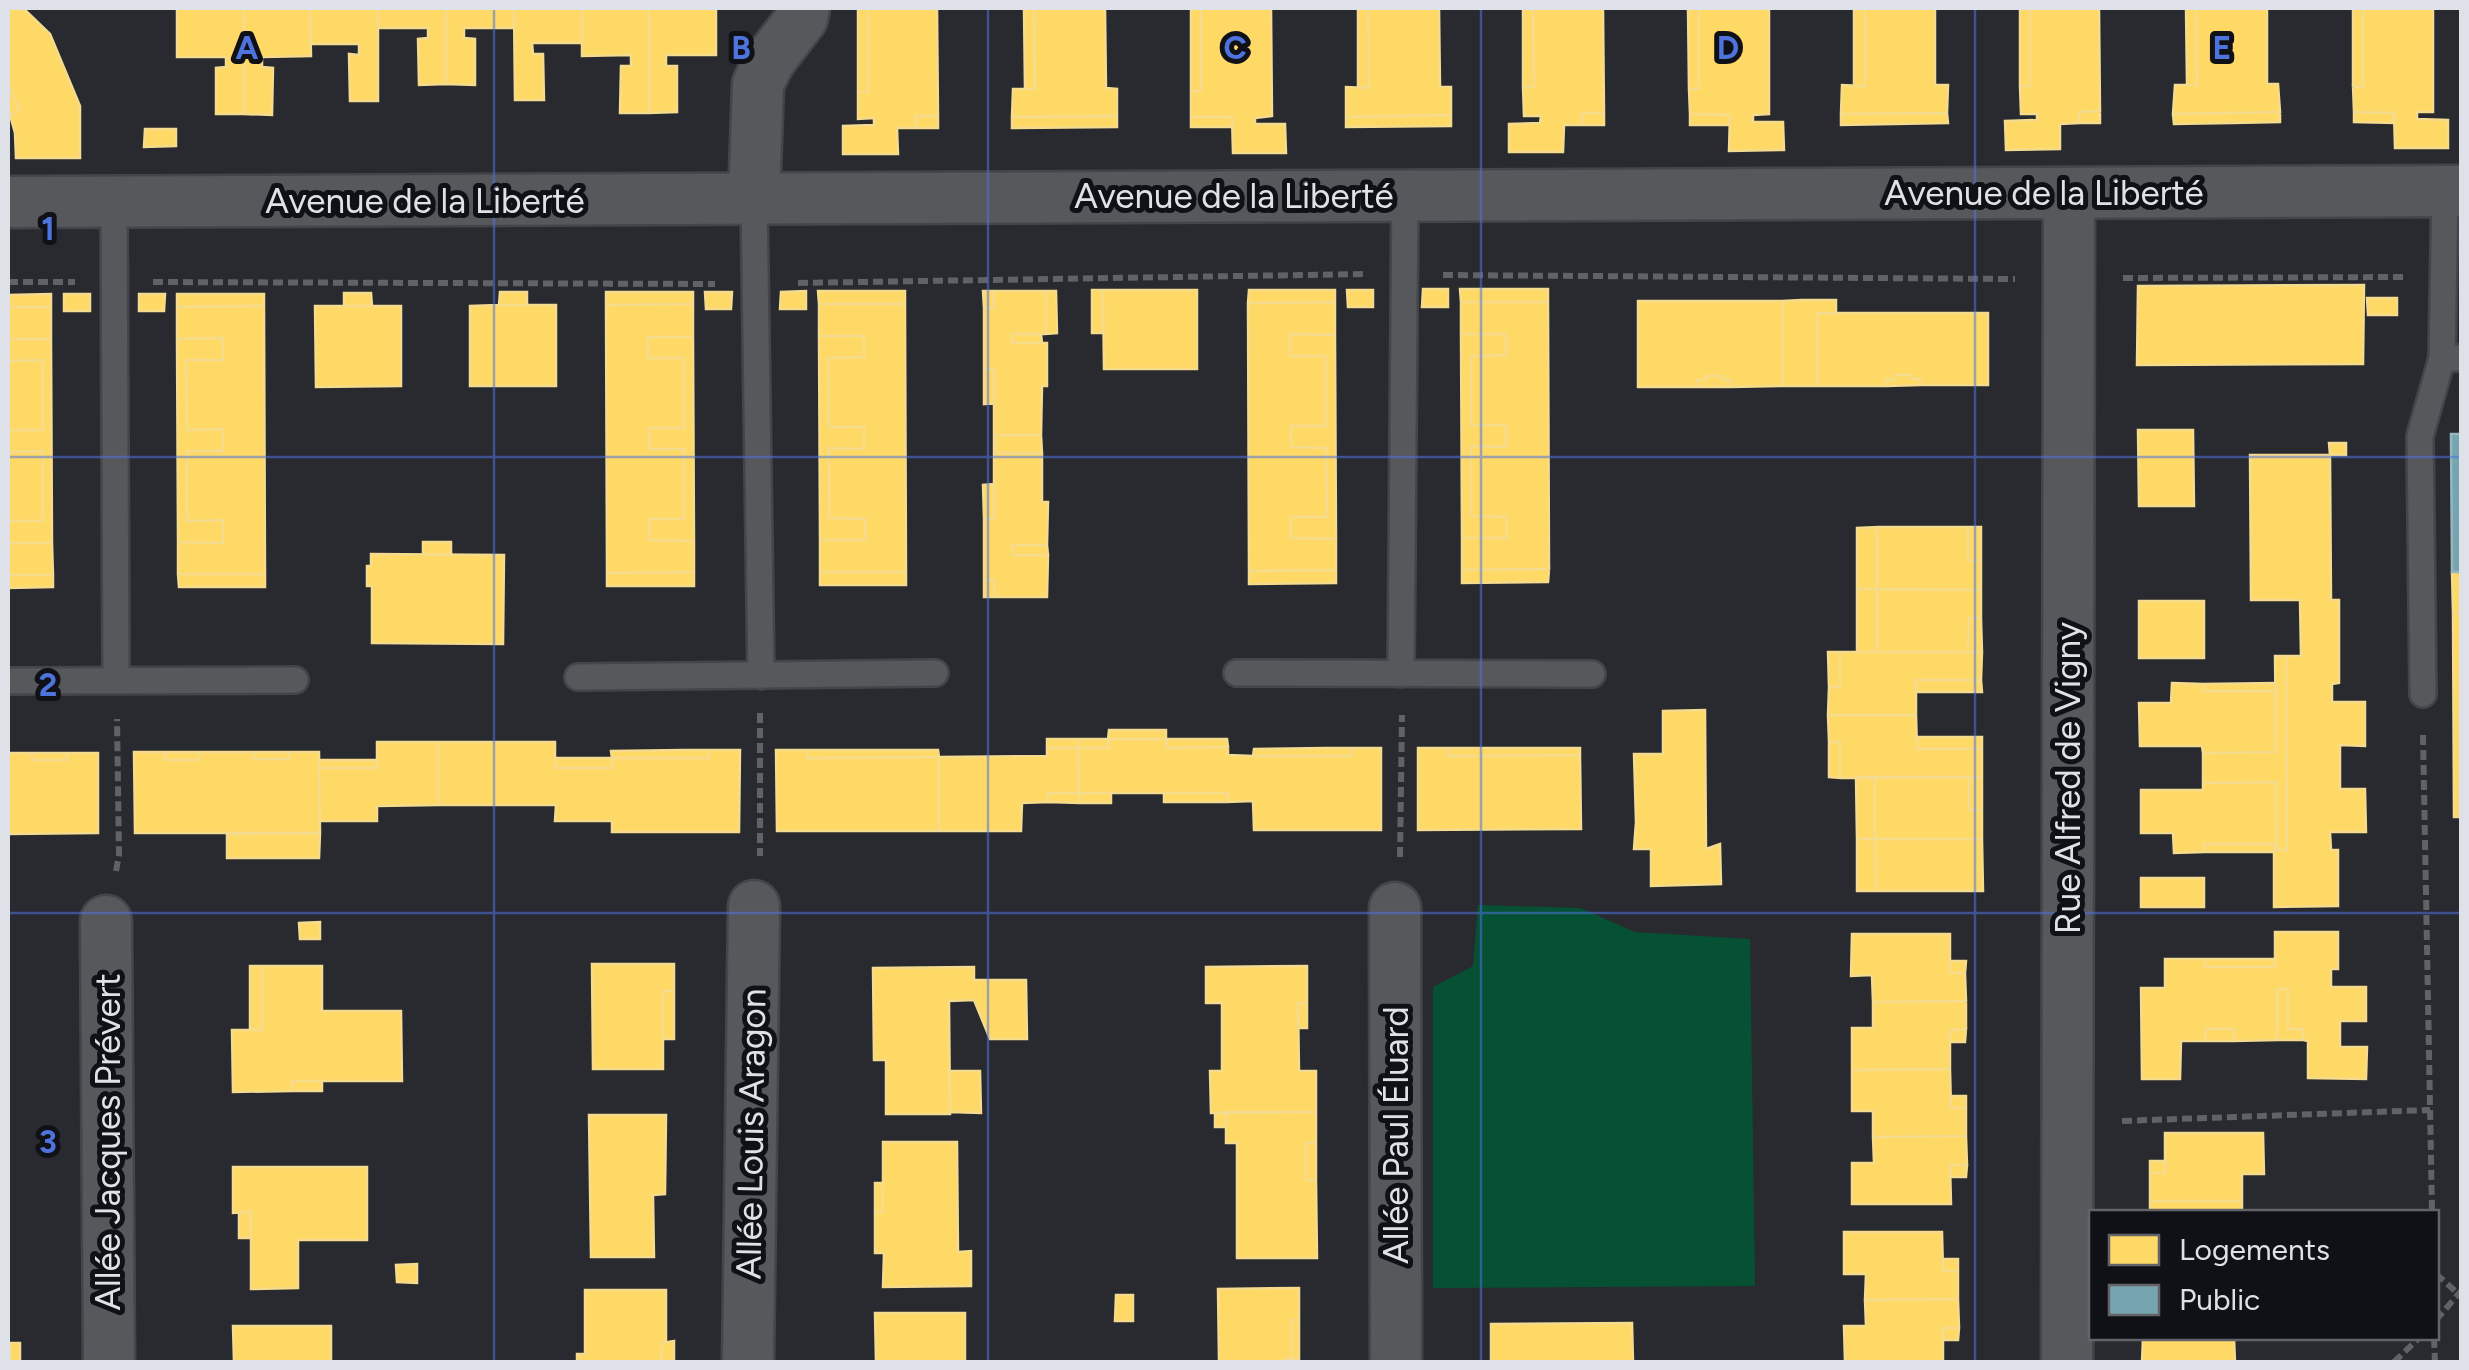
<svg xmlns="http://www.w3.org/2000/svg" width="2469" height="1370" font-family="Figtree,sans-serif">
<rect width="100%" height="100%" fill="#292a30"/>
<path fill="#065133" d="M1478 905 1580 908 1635 932 1750 939 1755 1286 1433 1288V987L1473 966Z"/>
<path fill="#ffd966" stroke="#f5db8d" stroke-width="2.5" d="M8 8H23L50 34 80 106V158H16L15 133 10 115 20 110 8 84Z
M177 8H244V114H216V68L226 67V57H177Z
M244 8H310L311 56 262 57V67L273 68 272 115 244 114Z
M310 8H378V101H350L349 54 359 55V44H311Z
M378 8H446V84L419 85 418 39 428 38V28H378Z
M446 8H514V28H464V38L475 39V85L446 84Z
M514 8H582V43H532L533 54H543L544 100H515Z
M582 8H649V113H620L621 66H631V55L582 56Z
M649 8H716V55H666V66H677V112L649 113Z
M858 8H868V92H858Z
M868 8H937L938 116H916V128H897L898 154H843V126L874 125V118L858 119V92H868Z
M1024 8H1034L1035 89H1025Z
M1034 8H1105L1106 88 1117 89V116L1012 117 1013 89H1035Z
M1191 8H1201V91H1191Z
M1201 8H1271L1272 116 1255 118V124H1285L1286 153H1233L1232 117H1191V91H1201Z
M1358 8H1368L1369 88 1358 87Z
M1368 8H1439L1440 87H1451V115L1346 117V87L1369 88Z
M1523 8H1533L1534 87H1523Z
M1533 8H1603L1604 113H1582V125H1564L1563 152H1509V124L1540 123 1541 116H1524L1523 87H1534Z
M1688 8H1699V89H1689Z
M1699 8H1769V114L1753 115V122H1783L1784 150 1729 151 1730 115 1690 114 1689 89H1699Z
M1854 8H1865V86H1854Z
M1865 8H1935V85H1948L1947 113 1841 114 1842 85 1865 86Z
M2020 8H2030V86H2020Z
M2030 8H2099L2100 111 2079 112V123L2060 124V149L2006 150 2005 121 2037 120V114H2021L2020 86H2030Z
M2186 8H2196L2197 85H2187Z
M2196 8H2267V84H2278L2280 112 2173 114 2175 85H2197Z
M2353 8H2363V87L2353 86Z
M2363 8H2433V112H2417V119L2448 120V148H2395L2394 113 2354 112 2353 86 2363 87Z
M8 84 20 110 10 115 8 110Z
M2100 111V123H2079V112Z
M2280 112V122L2233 123 2174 124 2173 114Z
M2354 112 2394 113V123L2354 122Z
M1582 113H1604V125H1582Z
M1947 113 1948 123 1841 125V114Z
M1690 114 1730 115 1729 125H1690Z
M1451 115V126L1346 127V117Z
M916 116H938V128H916Z
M1117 116V127L1012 128V117Z
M1191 117H1232V127H1191Z
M145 129H176V146L144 147Z
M2364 285 2363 364 2137 365 2138 286Z
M1423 289H1448V307H1422Z
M1460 289H1548V302H1461Z
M1092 290H1103V333H1092Z
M1103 290H1197V369H1104Z
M1249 290H1335V302L1248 303Z
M1347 290H1373V307H1348Z
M806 291V309H780L781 292Z
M818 291H905V304H819Z
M983 291H993L994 308H984Z
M993 291H1046V334H1012V343H1047V386H1042L1041 435H996V453H1042V502H1048L1047 545H1012L1013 555H1048L1047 597H995L994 580H984V519H994V369H984V308H994Z
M1046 291H1056L1057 333 1046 334Z
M500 292H527V305H499Z
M606 292H693V304L606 305Z
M705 292H732L731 309H706Z
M344 293H371L372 306H344Z
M51 294V307H8V295Z
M64 294H90V311H64Z
M139 294H165L164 311H139Z
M177 294H264V306L177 307Z
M2367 298H2397V315H2368Z
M1802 300H1836V314L1817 313V386H1783V301Z
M1638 301H1783V386L1732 387 1731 380H1723V376H1706V380H1697V387H1638Z
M1335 302V335L1290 334V356H1326V426H1291V447L1326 448 1327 517H1291V538L1336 539V570L1249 571 1248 303Z
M1461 302H1548L1549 569 1462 570V538H1507V517L1471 516V446L1506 447V425H1471V356L1506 355V334H1461Z
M693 304V337H648V358H684V428H649V449H684V519H649V540L694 541V572L607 573 606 305Z
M819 304H905L906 572H820V540H865V519L829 518V448L864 449V427H829L828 358 864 357V336H819Z
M499 305H556V386H470V306Z
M264 306 265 574H178V542L223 543V520L187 521V451H223V429L187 430 186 360H223V338L177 339V307Z
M315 306H401V386L316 387Z
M8 307H51V339H8Z
M1817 313H1988V385H1920V379H1912L1911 375H1895L1894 380 1886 379 1887 386H1817Z
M1012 334H1041L1042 343H1012Z
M1290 334 1335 335 1336 539 1291 538V517H1327L1326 448 1291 447V426H1326V356H1290Z
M1461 334H1506V355L1471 356V425H1506V447L1471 446V516L1507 517V538H1462Z
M819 336H864V357L828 358 829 427H864V449L829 448V518L865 519V540H820Z
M648 337H693L694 541 649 540V519H684V449H649V428H684V358H648Z
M223 338V360H186L187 430 223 429V451H187V521L223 520V543L178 542 177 339Z
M8 339H51L52 543H8V521H43V451L8 452V430H43V360L8 361Z
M43 360V430H8V361Z
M984 369H994V403L984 404Z
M1895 375H1911L1912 379H1920V385L1887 386 1886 379 1894 380Z
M1706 376H1723V380H1731L1732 387H1697V380H1706Z
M2138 430H2193L2194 506H2139Z
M996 435H1041L1042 453H996Z
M2329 443H2346V455H2330Z
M43 451V521H8V452Z
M2250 455H2330L2331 600H2339V683L2332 684V702H2365V746L2340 745V789H2365L2366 832H2330L2331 850H2338V906L2274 907V844H2204V852L2174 853 2173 833H2141V790H2203V783L2276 782 2277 850H2287L2286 656H2301L2300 600H2251Z
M994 484V519H984L983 485Z
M1877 527H1968V561L1981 560V590L1877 589Z
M1877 527V589H1857V528Z
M1968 527H1981V560L1968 561Z
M423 542H451V555H423Z
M8 543H52L53 575H8Z
M1012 545H1047L1048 555H1013Z
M371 554 504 555 503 644 372 643V586H367V566H371Z
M1549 569 1548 582 1462 583V570Z
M1336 570V583L1249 584V571Z
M694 572V586H607V573Z
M820 572H906V585H820Z
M2452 572H2462V613H2453Z
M178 574H265V587H179Z
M8 575H53V587L8 588Z
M984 580H994L995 597H984Z
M1857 589H1877V652H1857Z
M1877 589 1981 590V618H1969L1968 652H1877Z
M2139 601H2204V658H2139Z
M2453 613H2462V817H2454Z
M1969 618H1981L1982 652H1968Z
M1828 652H1840V687H1829Z
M1840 652H1982L1981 680H1916V715H1828L1829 687H1840Z
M2275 656H2286L2287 850H2277L2276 782 2203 783V753L2276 752Z
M1916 680H1981L1982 692H1917Z
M2172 683 2203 684V691H2276V752L2203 753 2202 746H2140L2139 703H2171Z
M2276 683V691H2203V684Z
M1705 710 1706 849 1720 844 1721 884 1651 886V849H1634L1636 822 1634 754H1663V711Z
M1828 715H1916L1917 749H1982V777L1840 778V742H1829Z
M1109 730H1166V739H1108Z
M1916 737H1982V749H1917Z
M1047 739H1079L1078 748H1047Z
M1079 739H1108L1109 748H1078Z
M1108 739H1166L1167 748 1228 747V755L1253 756H1351V748H1381V830H1254L1253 801 1228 802V793H1079L1078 748H1109Z
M1166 739H1227L1228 747 1167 748Z
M377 742H438V805L377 806V821H320L319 768H377Z
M438 742H555V768H612V758H709V750H740L739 832H612V821H555L556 805H438Z
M1829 742H1840V778L1829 777Z
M1047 748H1078L1079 793H1048V802L1022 803 1021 831H939V757L1047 756Z
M1326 748H1351V756H1253L1254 749Z
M1418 748H1448V756L1580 755 1581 829 1418 830Z
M1448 748H1580V755L1448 756Z
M684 750H709V758H612L611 751Z
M776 750H807V758L939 757V831H777Z
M807 750H938L939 757 807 758Z
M134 752H165V760H199V752H254V759H289V752H319L320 833H135Z
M165 752H199V760H165Z
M254 752H289V759H254Z
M8 753H32V760H67V753H98V833L8 834Z
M32 753H67V760H32Z
M555 758H612V768H555Z
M319 760H376L377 768H319Z
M1856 777H1875V839H1857Z
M1875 777H1969V810H1982V839H1875Z
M1969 777H1982V810H1969Z
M1048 793H1079V803L1048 802Z
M1079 793H1111V803H1079Z
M1164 793H1228V802H1164Z
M320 833 319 858H227V834Z
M1857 839H1875L1876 891H1857Z
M1875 839H1982L1983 891H1876Z
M2204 844H2274V852H2204Z
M2141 878H2204V907H2141Z
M320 922V939H300L299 923Z
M2275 932H2338V969H2331V987H2366V1021H2340V1047H2367L2366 1079 2308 1078V1041L2303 1040V1029H2288V989H2277V1040L2234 1041V1029H2206L2205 1041H2181L2180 1079H2142L2141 988H2165V959H2205V967H2275Z
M1852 934H1950V973H1965L1966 1001 1873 1002 1872 975 1851 976Z
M2205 959H2275V967H2205Z
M1950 961H1966L1965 973H1950Z
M592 964H674V991H663V1069H593Z
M250 966H262V1030L250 1029Z
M262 966H322V1011H401L402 1081H292V1091L233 1092 232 1030H262Z
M1307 966V1003H1298L1299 1071H1316V1112L1211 1113 1210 1071H1222V1003H1206V967Z
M974 967V980H1026L1027 1039H990L974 1000 949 1001 950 1114H886V1060H874L873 968Z
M2277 989H2288V1029H2303V1040H2277Z
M663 991H674V1039H663Z
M1966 1001V1029L1950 1030V1069L1852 1070V1028H1873V1002Z
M1298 1003H1307V1028H1299Z
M1966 1029 1965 1042H1950V1030Z
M2206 1029H2234V1041H2205Z
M1950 1069 1951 1108H1966V1136L1873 1137V1111H1852V1070Z
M949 1071H980L981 1113 950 1112Z
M292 1081H322V1091H292Z
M1950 1096H1966V1108H1951Z
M1226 1112H1316V1143H1306V1180H1316L1317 1258H1237V1143H1226Z
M1226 1112V1127H1215V1113Z
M589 1115H666L665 1194 653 1195 654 1257H591Z
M2165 1133H2263L2264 1174H2242V1201H2150V1173H2165Z
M1966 1136 1967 1165H1950L1951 1204H1852V1163H1874L1873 1137Z
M883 1142H957L958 1252 971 1251V1286L883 1287 884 1253H875V1212H883Z
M1306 1143H1316V1180H1306Z
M2150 1161H2166L2165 1173H2150Z
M1950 1165H1967L1966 1177H1951Z
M233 1167H367V1240H298V1288L251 1289V1212L233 1213Z
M875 1183H883V1212H875Z
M2150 1201H2242V1212H2150Z
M251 1212V1238H239V1213Z
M1844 1232H1942L1943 1271H1958V1299L1865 1300 1866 1274H1844Z
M1943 1259H1958V1271H1943Z
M417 1264V1283L397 1282 396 1265Z
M1299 1288V1320H1292V1359H1285V1362H1219L1218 1289Z
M585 1290H666V1342L662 1343 661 1362H577V1354H585Z
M1116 1295H1133V1321H1115Z
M1958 1299 1959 1328H1943V1362H1845L1844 1326H1866L1865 1300Z
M875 1313H965V1362H876Z
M1292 1320H1299V1359H1292Z
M1632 1323 1633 1362H1491V1324Z
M233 1326H331V1362H234Z
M1943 1328H1959L1958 1340H1943Z
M2143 1338H2234L2235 1362H2142Z
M674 1341V1362H661L662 1343Z
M10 1343H20V1362H11Z"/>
<path fill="#76a5af" stroke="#96b7c0" stroke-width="2.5" d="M2451 434H2462V572H2452Z"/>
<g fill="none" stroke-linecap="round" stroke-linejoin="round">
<g stroke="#44454a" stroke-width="30">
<path id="service" d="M2445 191 2442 358H2462
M754 199 761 676
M114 202 116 680
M1237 673 1592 674
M1401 674 1405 195
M578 677 935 673
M8 681 295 680
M2423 694 2420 436 2442 358"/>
</g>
<g stroke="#44454a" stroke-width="55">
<path id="minor" d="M754 199 758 84 769 61 802 18 804 8
M8 202 2462 191
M1395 908 1396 1362
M106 921 109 1362
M748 1362 754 906
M2067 1362 2069 193"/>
</g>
<path stroke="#616266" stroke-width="6" stroke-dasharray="10 5" stroke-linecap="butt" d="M1443 275 2015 279
M2123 278 2405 277
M8 282H75
M153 282 715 284
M798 283 1365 274
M760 713V856
M2423 735 2432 1212
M1400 857 1402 715
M116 871 119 855 117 719
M2122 1121 2430 1110
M2436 1274 2461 1296
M2436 1320 2462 1290
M2434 1338 2435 1362
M2394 1362 2419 1338"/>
<use href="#service" stroke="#57585c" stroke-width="25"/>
<use href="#minor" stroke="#57585c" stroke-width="50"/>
</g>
<path fill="none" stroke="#4e73dc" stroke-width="2.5" stroke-opacity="0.55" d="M494 8V1362M988 8V1362M1481 8V1362M1975 8V1362M8 457H2462M8 913H2462"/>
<g text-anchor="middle" stroke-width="10" stroke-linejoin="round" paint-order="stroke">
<g font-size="35" fill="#dfe1e8" stroke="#101116">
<text x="2044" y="205">Avenue de la Liberté</text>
<text x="1234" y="208">Avenue de la Liberté</text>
<text x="425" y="213">Avenue de la Liberté</text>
<text transform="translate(2068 778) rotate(-90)" y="12">Rue Alfred de Vigny</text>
<text transform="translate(751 1134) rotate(-89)" y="12">Allée Louis Aragon</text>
<text transform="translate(1396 1135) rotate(-90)" y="12">Allée Paul Éluard</text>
<text transform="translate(108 1142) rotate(-90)" y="12">Allée Jacques Prévert</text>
</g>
</g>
<g font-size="32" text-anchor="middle" font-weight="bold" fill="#4e73dc" stroke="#101116" stroke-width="10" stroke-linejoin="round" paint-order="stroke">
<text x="247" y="59">A</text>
<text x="741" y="59">B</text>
<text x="1235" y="59">C</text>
<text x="1728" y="59">D</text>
<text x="2222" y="59">E</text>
<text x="48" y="240">1</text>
<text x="48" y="696">2</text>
<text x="48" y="1153">3</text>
</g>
<rect width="2469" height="1370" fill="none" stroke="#dfe1e8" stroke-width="20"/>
<rect x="2089" y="1210" width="350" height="130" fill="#101116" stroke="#63646a" stroke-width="2.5"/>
<rect x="2109" y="1235" width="50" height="30" fill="#ffd966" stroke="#63646a" stroke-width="2.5"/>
<text x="2179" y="1260" font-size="30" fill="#dfe1e8">Logements</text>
<rect x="2109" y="1285" width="50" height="30" fill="#76a5af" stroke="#63646a" stroke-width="2.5"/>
<text x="2179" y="1310" font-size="30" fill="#dfe1e8">Public</text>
</svg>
